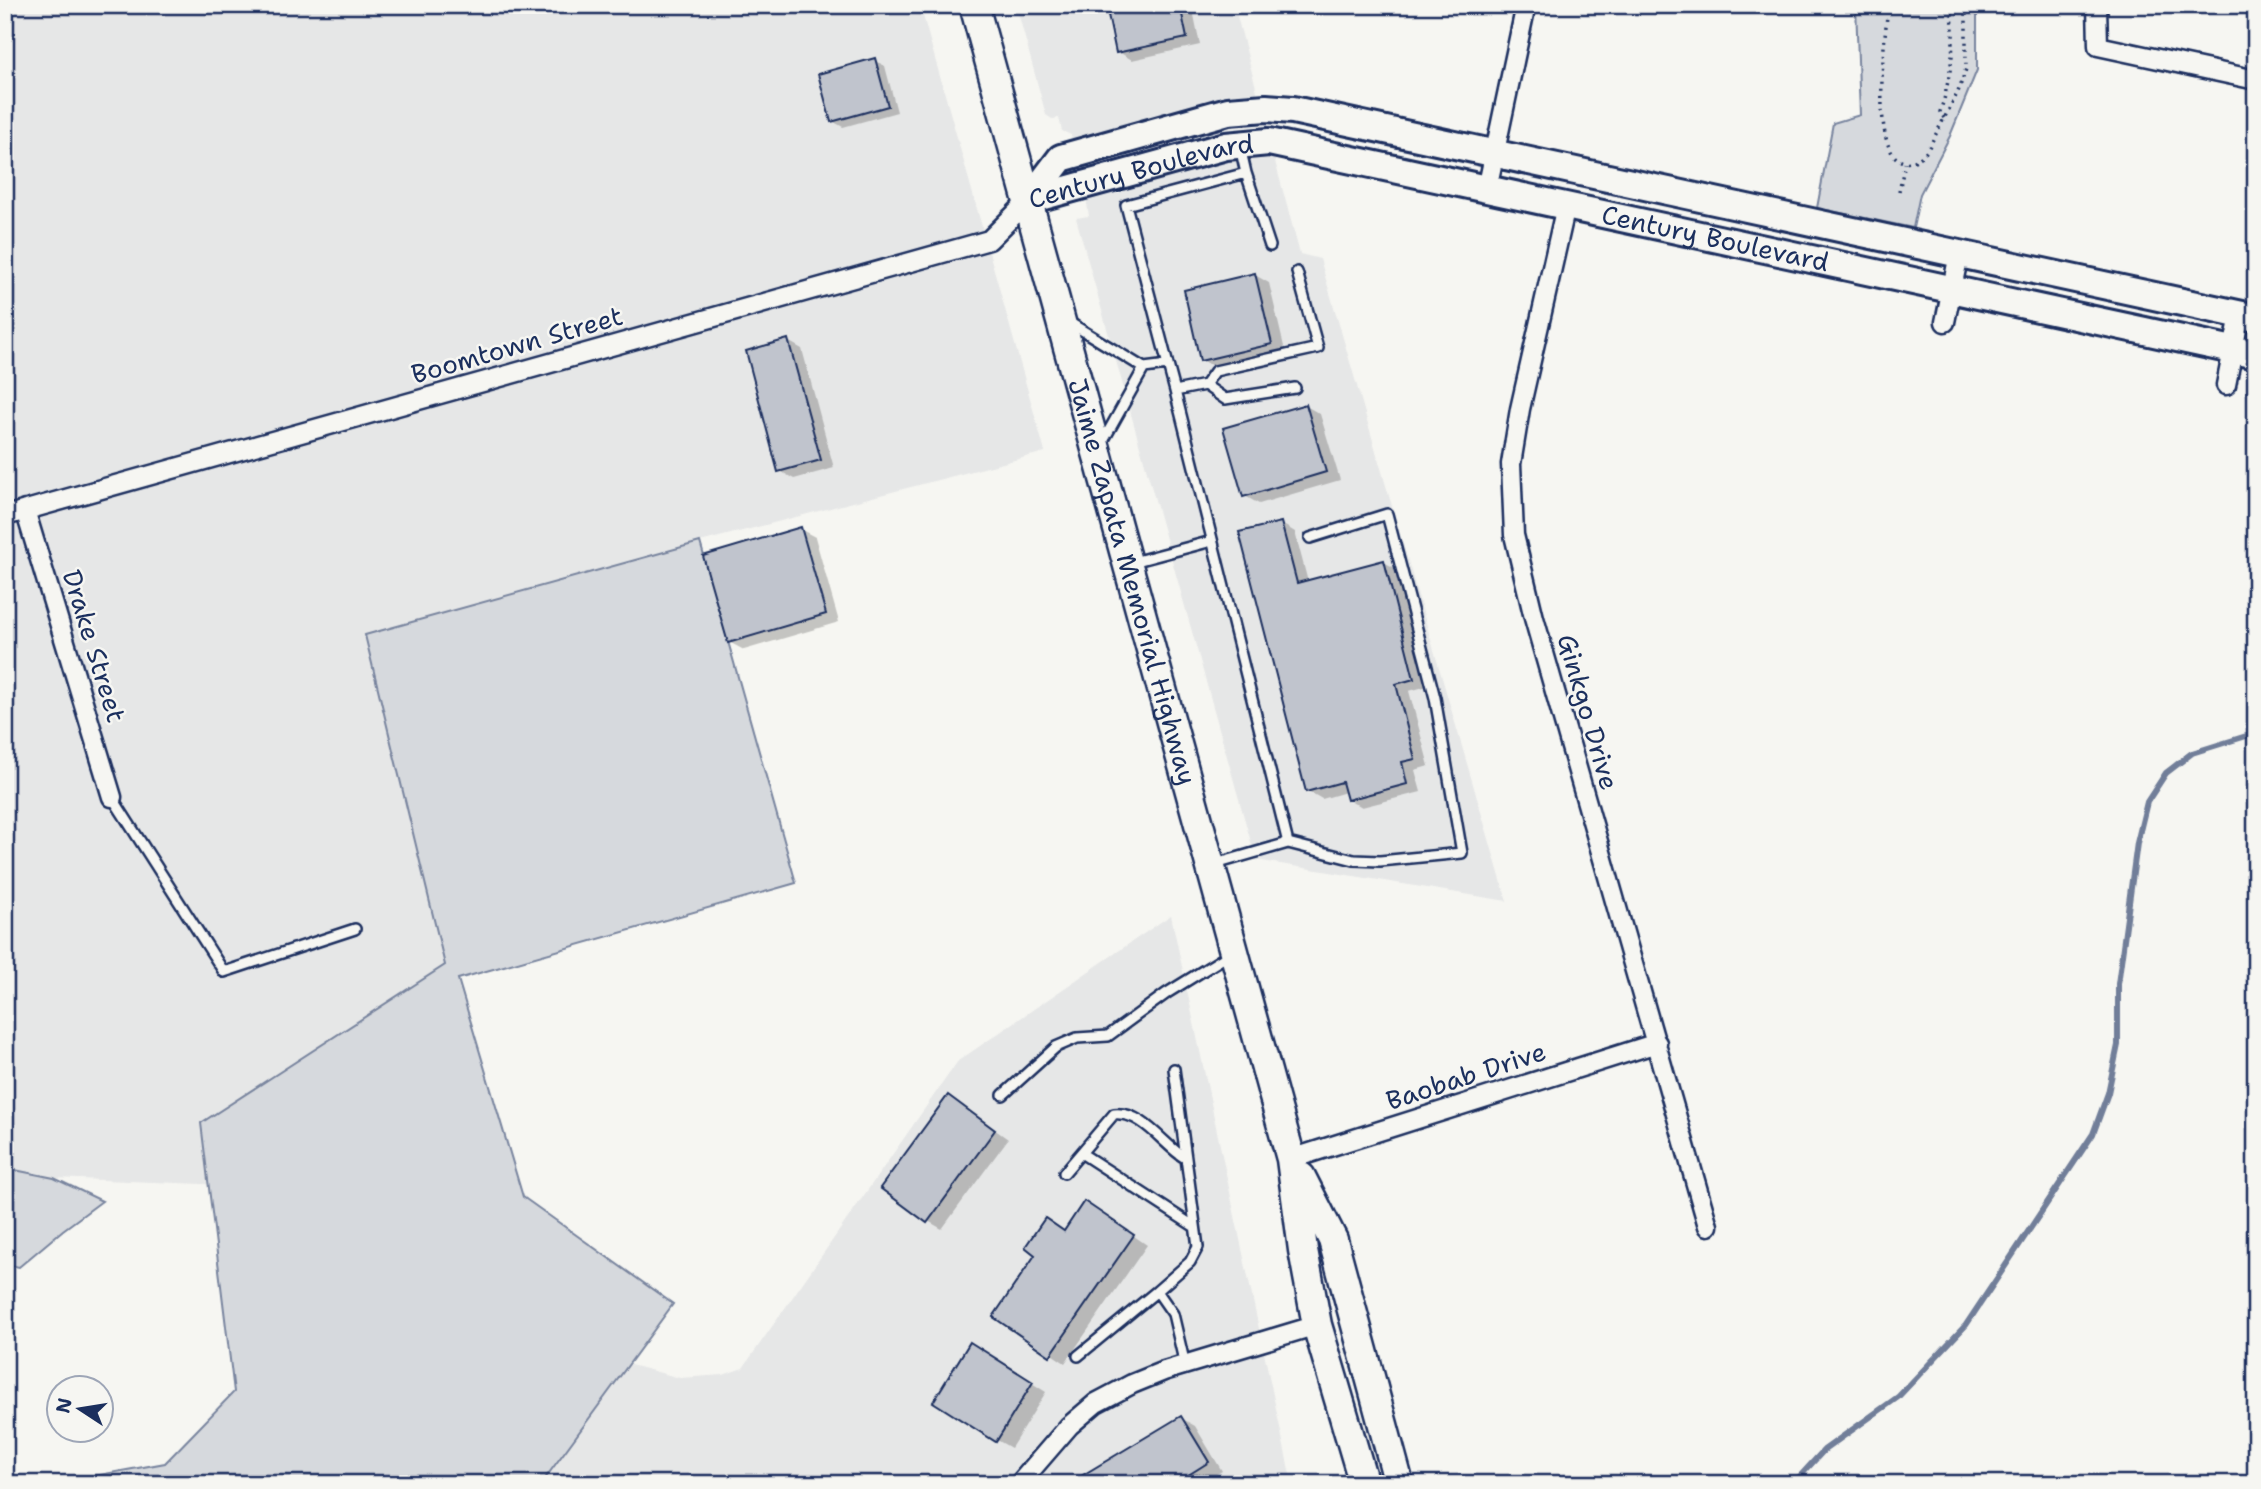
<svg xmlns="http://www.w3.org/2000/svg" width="2261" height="1489" font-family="'Shantell Sans',sans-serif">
<rect width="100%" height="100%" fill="#f6f6f2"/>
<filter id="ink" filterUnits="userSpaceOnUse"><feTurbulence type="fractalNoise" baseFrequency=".0143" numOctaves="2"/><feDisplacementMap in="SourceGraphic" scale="14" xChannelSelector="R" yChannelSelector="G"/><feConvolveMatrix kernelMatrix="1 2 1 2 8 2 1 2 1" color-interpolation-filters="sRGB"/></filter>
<g filter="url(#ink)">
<path fill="#e6e7e7" d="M5 5H920L1045 452 700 542 365 635 458 979 523 1197 54 1178 5 1168Z
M1016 5H1234L1258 95 1193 105 1072 140 1071 135 1062 131 1059 118 1052 119 1046 115Z
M1273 154 1300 254 1320 259 1507 901 1256 860 1076 218 1089 216 1086 198 1232 156Z
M1171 915 1292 1484H541L627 1364 680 1378 723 1375 743 1368 958 1061Z"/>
<path fill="#d6d9dd" stroke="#78849e" stroke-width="2" d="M1856 5H1977V70L1950 136 1920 194 1913 228 1817 208 1833 123 1860 115Z
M700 542 796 883 458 979 523 1197 673 1304 541 1484H68L78 1479 165 1463 234 1392 201 1123 445 965 365 635Z
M5 1168 54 1178 102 1201 63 1230 19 1267 5 1264Z"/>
<path fill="#0003" d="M1108 5H1192L1200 45 1132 60 1117 51Z
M874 60 885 66 897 112 843 127 832 121Z
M1255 275 1269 283 1285 351 1216 368 1202 360Z
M788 341 802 349 834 468 794 479 780 471Z
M1306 406 1320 414 1340 480 1259 504 1245 496Z
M1280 523 1295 532 1308 582 1384 562 1398 570 1428 686 1409 691 1429 766 1415 770 1421 792 1362 807 1348 799 1346 792 1322 799 1308 791Z
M800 529 815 537 839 622 744 650 729 642Z
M949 1097 1008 1139 942 1229 928 1221Z
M1099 1212 1147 1245 1065 1363 995 1316Z
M984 1353 1046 1392 1011 1448 997 1440Z
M1181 1418 1195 1426 1222 1471 1200 1484H1075Z"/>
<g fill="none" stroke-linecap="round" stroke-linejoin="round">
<path stroke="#717e99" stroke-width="6" d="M1793 1484 1824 1450 1898 1397 1966 1325 2093 1134 2108 1093 2118 1045V984L2137 843 2147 802 2166 773 2192 753 2256 733"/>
</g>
<path fill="#c0c4cd" stroke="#1b2f5e" stroke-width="2" d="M1106 5H1180L1187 38 1116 53Z
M875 58 888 106 831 122 818 74Z
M1255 273 1272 344 1200 361 1184 290Z
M788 339 821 460 778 472 746 351Z
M1306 404 1326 472 1243 497 1223 428Z
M1281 522 1297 583 1384 560 1414 679 1396 684 1415 759 1402 762 1407 784 1347 800 1342 782 1306 792 1239 532Z
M801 527 826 614 728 643 703 556Z
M948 1095 995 1130 927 1223 880 1188Z
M1084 1201 1134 1235 1050 1356 993 1317 1035 1255 1025 1247 1045 1218 1064 1231Z
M970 1342 1033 1382 996 1442 933 1402Z
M1181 1416 1209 1462 1174 1484H1068Z"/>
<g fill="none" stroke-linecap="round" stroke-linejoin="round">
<g stroke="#1b2f5e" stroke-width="14">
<path id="lane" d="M1240 147 1246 173
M1067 321 1144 368 1168 365 1175 391 1288 843 1212 865
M1168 365 1126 205 1246 173 1270 246
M1205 385 1215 371 1318 348 1297 272
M1175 391 1205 385 1225 399 1295 388
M1102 443 1144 368
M1129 563 1212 541
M112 797 224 972 355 929
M1288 843 1354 860 1380 861 1462 853 1435 698 1387 514 1310 538
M1174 1069 1198 1247 1190 1262 1157 1291 1173 1314 1185 1365
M1003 1095 1056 1047 1077 1038 1108 1036 1167 993 1230 954
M1185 1158C1163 1145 1143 1111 1114 1114L1081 1153 1195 1227
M1064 1173 1081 1153
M1078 1356 1157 1291"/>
</g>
<g stroke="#1b2f5e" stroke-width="23">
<path id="street" d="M2097 5 2098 46 2256 80
M1487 189 1526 5
M1566 206 1520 409 1511 464 1514 535 1534 618 1708 1226
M1945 322 1959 254
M2226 385 2240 315
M25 510 112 797
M5 516 989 240 1029 200
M1291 1159 1657 1043
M1019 1484 1069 1426 1096 1403 1132 1384 1164 1371 1317 1325"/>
</g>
<g stroke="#1b2f5e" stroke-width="32">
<g id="secondary">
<path d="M1029 200 1061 158 1228 111 1266 108 1293 110 2256 318"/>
<path id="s1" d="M1029 200 1226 146 1269 142 2256 355"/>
</g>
</g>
<g stroke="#1b2f5e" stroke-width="33">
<g id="primary">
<path id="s2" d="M974 5 1291 1159 1303 1250 1317 1325 1364 1484"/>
<path d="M1301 1177 1333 1240 1399 1484"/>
</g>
</g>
<path stroke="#1b2f5e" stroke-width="3.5" stroke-dasharray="2 5" stroke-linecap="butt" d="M1888 5C1886 33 1868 154 1904 162 1913 164 1921 158 1927 151L1958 92 1966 69V5
M1944 118 1940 112C1942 105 1945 98 1946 90 1953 62 1955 34 1951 5
M1899 191 1905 163"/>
<use href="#lane" stroke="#f6f6f2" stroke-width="9"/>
<use href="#street" stroke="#f6f6f2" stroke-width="18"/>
<use href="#secondary" stroke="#f6f6f2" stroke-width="26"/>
<use href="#primary" stroke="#f6f6f2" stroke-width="28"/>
</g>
</g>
<g text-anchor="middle" stroke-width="5" stroke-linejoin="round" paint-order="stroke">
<g font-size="26" fill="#1b2f5e" stroke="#f6f6f2">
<text dy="9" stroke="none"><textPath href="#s1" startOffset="116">Century Boulevard</textPath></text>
<text dy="9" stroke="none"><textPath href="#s1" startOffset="704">Century Boulevard</textPath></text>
<text transform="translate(517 345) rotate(-16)" y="9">Boomtown Street</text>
<text dy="9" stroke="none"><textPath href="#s2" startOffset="598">Jaime Zapata Memorial Highway</textPath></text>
<text transform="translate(94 646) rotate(73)" y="9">Drake Street</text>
<text transform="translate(1588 712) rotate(74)" y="9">Ginkgo Drive</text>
<text transform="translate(1466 1076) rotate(-18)" y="9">Baobab Drive</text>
</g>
</g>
<rect width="2261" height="1489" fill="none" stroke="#f6f6f2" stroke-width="28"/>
<rect x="14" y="14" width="2233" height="1461" fill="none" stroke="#1b2f5e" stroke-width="2.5" filter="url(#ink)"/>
<g transform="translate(80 1409) rotate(282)"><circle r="33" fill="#f6f6f2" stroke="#9ea6b7" stroke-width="2"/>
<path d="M0-5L12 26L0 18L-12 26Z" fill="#1b2f5e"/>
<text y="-10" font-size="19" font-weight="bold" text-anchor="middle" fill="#1b2f5e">N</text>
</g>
</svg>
